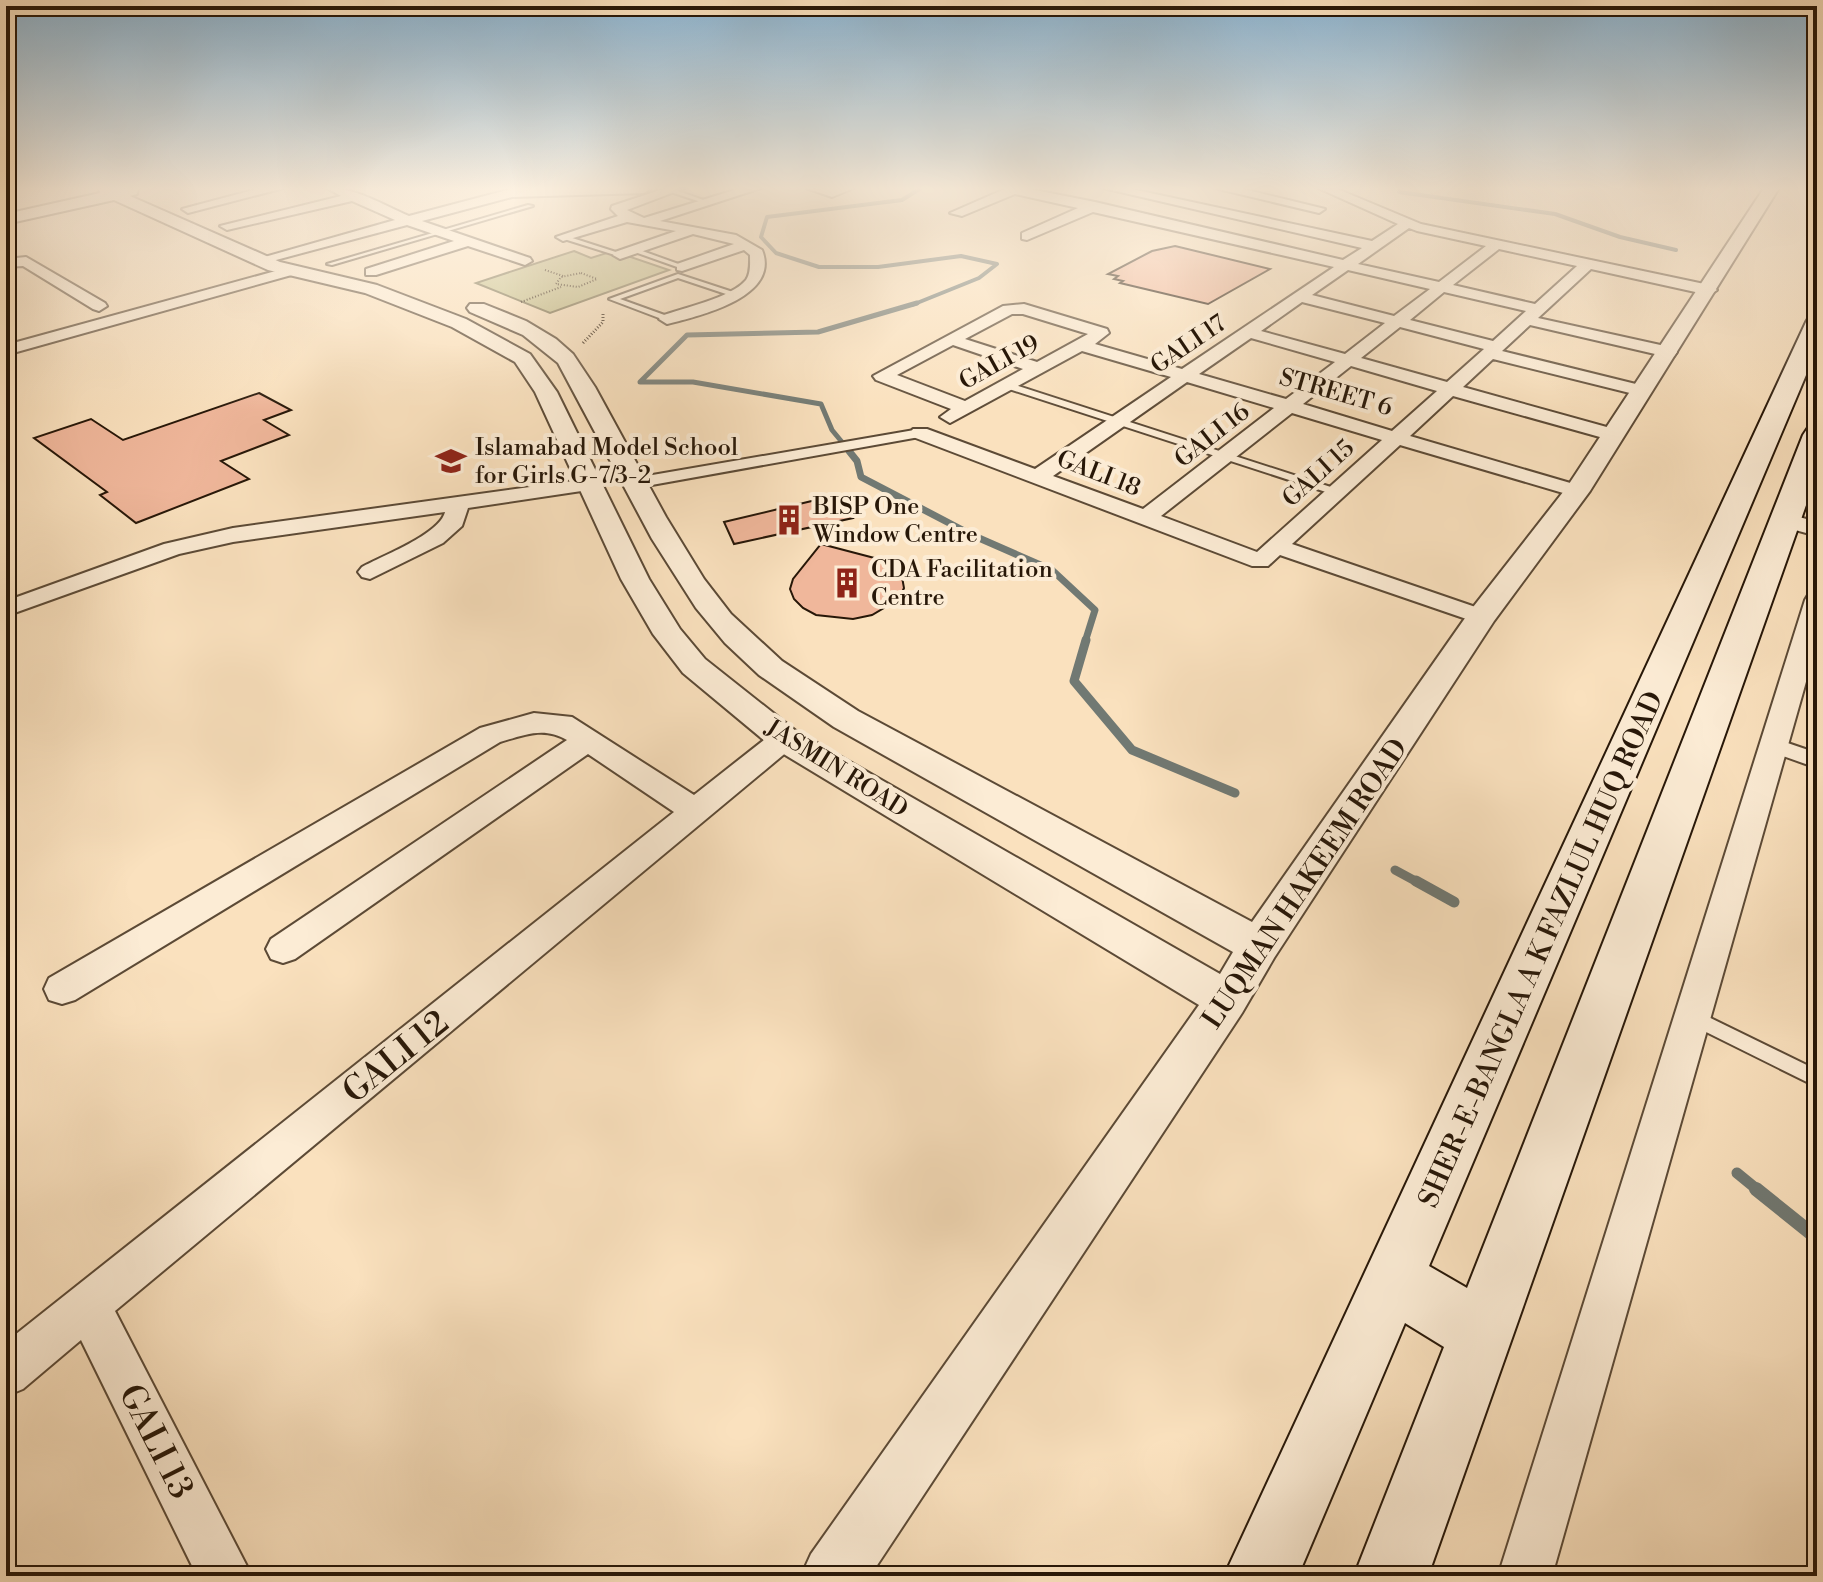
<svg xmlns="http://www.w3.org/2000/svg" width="1823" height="1582" font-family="'Libre Bodoni',serif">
<rect width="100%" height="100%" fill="#fae1be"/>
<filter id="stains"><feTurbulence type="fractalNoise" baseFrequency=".0025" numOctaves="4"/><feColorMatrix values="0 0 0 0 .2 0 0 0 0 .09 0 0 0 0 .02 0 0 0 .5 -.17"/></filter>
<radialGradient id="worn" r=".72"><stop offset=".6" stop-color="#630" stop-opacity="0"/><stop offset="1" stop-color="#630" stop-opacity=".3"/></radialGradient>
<path fill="#c6c18c" stroke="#766c4a" stroke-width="2" d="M574 251 591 258 613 251 669 270 550 313 476 283Z"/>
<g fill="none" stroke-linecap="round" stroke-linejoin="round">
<path stroke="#717973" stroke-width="4" d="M1400 188 1399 192 1555 214 1620 237 1676 250
M912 305 979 278 997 264 961 256 878 267H819L776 253 761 237 767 217 902 200 921 188"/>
<path stroke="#717973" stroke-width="5" d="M851 453 832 430 821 404 693 382H640L687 335 818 332 917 303"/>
<path stroke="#717973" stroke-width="7" d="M849 451 857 461 861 477 972 535 1052 570 1095 610 1085 642"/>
<path stroke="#717973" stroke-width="9" d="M1086 640 1074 681 1132 750 1235 793
M1395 870 1419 883"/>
<path stroke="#717973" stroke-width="11" d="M1416 881 1454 902
M1737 1173 1759 1191"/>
<path stroke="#717973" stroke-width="14" d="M1756 1189 1817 1238"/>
</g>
<path fill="#f0b79b" stroke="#271708" stroke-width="2" d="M1175 246 1270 269 1208 304 1120 283 1123 281 1114 279 1118 276 1108 274 1152 251Z
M259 393 291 410 264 420 289 435 221 461 249 479 136 523 100 495 107 492 34 438 91 419 123 440Z
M837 495 853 518 734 544 724 522Z
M821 544 882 560 894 567 902 577 904 588 899 599 872 615 853 619 816 615 803 608 794 599 790 589 793 579Z"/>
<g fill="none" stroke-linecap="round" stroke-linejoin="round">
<g stroke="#5c4a36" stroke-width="4">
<path id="service" d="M671 190H675L712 203 707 204 671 192Z
M528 205 533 206 332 265 327 264Z
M563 235 622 254 623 255 618 256 561 238Z
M634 248 684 266 685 267 680 268 632 251Z
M678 274 739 294 732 296 678 278 620 299 670 317 671 319 667 321 609 299Z
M1006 382 1340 490 1341 492 1332 494 1003 387 1002 385Z
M1692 1009 1817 1070V1087L1686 1022 1683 1017 1686 1012Z"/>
</g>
<g stroke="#5c4a36" stroke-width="4">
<path id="pedestrian" d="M920 429 927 433 925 436 635 488 627 483 635 478Z
M1773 738 1817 753V768L1766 750 1762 745 1766 740Z"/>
</g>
<g stroke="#5c4a36" stroke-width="4">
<path id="minor" d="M261 188H284L188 213 182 209Z
M327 188C357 188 381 204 409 216L515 188 650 189 644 193 512 197 422 221 530 258 532 261 525 265 468 246 376 275H366V269L454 241 407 225 261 264 254 260 395 220 352 201 227 230 220 226 341 196Z
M666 188H685L627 210 644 218 741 188H761L660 221 736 235 762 250C781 297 699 316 667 324L659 319 661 316C683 308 731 298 746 280 751 273 750 263 750 255L744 250 682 271 677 270V264L734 244 693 234 620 259 613 255 615 252 676 231 627 222 563 241 556 237 618 216 611 209 612 206Z
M806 188H854L832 197Z
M1007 188H1025L1095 202 1343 260 1362 248 1103 188H1127L1372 241 1398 224 1318 188H1335L1421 224 1709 285 1717 290 1709 295 1591 269 1538 318 1674 348 1677 352 1674 356 1668 357 1530 325 1502 351 1648 387 1651 391 1648 395 1642 396 1493 359 1463 387 1621 431 1624 435 1621 439H1607L1453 396 1410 436 1584 487 1588 491 1584 495H1570L1400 445 1292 544 1490 612 1493 617 1490 622 1481 624 1280 555 1268 566H1252L913 437 910 433 913 429H927L1035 469 1171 377 1082 351 950 423 940 417 951 409 876 380 873 376 1003 306 1024 304 1107 329 1109 333 1095 344 1182 369 1334 267 1093 212 1027 240 1022 239V233L1078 208 1015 194 962 216 950 213ZM1409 228 1417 231 1486 246 1439 282 1358 264ZM1499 249 1577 266 1535 304 1453 285ZM1348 270 1430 289 1394 316 1312 295ZM1444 292 1526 311 1493 341 1410 320ZM1302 302 1385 323 1345 354 1261 331ZM1012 314H1023L1088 334 1037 362 965 339ZM1400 327 1484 349 1447 382 1361 358ZM1251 338 1335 362 1286 399 1199 374ZM953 345 1023 369 965 401 897 375ZM1351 366 1437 391 1392 431 1303 404ZM1187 382 1274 408 1143 509 1053 476ZM1292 413 1382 440 1257 552 1161 516Z
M1214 188H1239L1325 209 1319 213Z
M26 257 105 303 107 306 99 311 93 309 23 266 6 267V259Z
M290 267 297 271 295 274 6 355V345Z
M588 479 599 485 595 489 468 508 462 526 443 543 370 579 362 577 358 572 362 567C382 556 440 534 445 512L233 542 179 554 6 616V601L164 544 233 528Z
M1785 513 1817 522V536L1777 525 1774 520Z
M1817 593V643L1552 1576H1498L1805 600 1808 595Z
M534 713 572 717 694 795 774 732 784 729 794 732 798 739 794 746 115 1311 252 1576H197L81 1340 23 1389 6 1396V1342L674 812 588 754 295 959 283 963 271 959 266 949 271 939 567 740C544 726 524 735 500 742L75 1000 62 1004 49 1000 44 989 49 978 480 728Z"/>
</g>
<g stroke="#5c4a36" stroke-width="4">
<path id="tertiary" d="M99 188H138L137 194 130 196 280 262 377 285 466 319 530 354 557 392 649 579 680 629 705 659 796 731 1220 974 1233 952 834 727 759 675 725 643 696 608 652 539 558 363 523 335 470 312 467 308 470 304H484L526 321 556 339 573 354 595 387 666 517 704 579 731 614 782 661 858 711 1252 922 1470 611 1567 487 1764 188H1779L1590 491 1494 621 1274 958 1242 1013 870 1576H801L811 1554 1199 1005 772 747 683 673 653 634 621 579 535 392 515 362 452 327 365 293 268 270 114 200 6 224V214L100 193Z"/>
</g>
<g stroke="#271708" stroke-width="4">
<path id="secondary" d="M1817 315V349L1429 1266 1467 1288 1803 435 1807 429 1817 427V474L1428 1576H1354L1444 1347 1405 1323 1298 1576H1224L1806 322 1809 317Z"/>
</g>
<path stroke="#271708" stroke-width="2" stroke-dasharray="1 2" stroke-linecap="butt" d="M1735 188 1748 190
M545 270 563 276
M581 273 597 279 578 287 556 284 561 277Z
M521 302 561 287"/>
<path stroke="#271708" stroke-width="3" stroke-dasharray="1 2" stroke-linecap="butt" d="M583 343 603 322V313"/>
<use href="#service" fill="#fcecd5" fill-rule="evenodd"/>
<use href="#pedestrian" fill="#fcecd5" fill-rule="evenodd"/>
<use href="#minor" fill="#fcecd5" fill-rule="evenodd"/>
<use href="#tertiary" fill="#fcecd5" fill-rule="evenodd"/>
<use href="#secondary" fill="#fcecd5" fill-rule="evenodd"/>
</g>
<linearGradient id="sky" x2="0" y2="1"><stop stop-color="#8cb7d6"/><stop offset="0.46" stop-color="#fdf2e2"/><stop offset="1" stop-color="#fdf2e2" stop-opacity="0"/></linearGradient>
<rect width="1823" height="410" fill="url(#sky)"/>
<defs>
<g id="school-bare" transform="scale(2.4)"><path d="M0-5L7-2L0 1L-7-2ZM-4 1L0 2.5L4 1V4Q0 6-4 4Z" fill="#8f2418" stroke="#fcecd5" stroke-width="2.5" paint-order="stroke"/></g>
<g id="building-bare" transform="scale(2.4)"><path d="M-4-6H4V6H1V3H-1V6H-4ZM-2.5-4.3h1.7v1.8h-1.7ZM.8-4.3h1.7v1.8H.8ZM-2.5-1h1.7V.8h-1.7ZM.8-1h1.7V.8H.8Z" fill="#8f2418" stroke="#fcecd5" stroke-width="2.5" paint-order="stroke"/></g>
</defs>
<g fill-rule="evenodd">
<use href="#school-bare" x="451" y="461"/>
<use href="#building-bare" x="789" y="520"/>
<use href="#building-bare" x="847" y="583"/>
</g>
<g text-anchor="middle" stroke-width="8" stroke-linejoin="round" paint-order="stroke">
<g font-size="24" fill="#271708" stroke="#fcecd5">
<text transform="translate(1188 344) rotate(-34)" y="8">GALI 17</text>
<text transform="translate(999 362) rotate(-29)" y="8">GALI 19</text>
<text transform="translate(1336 392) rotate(16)" y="8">STREET 6</text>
<text transform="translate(1212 435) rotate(-38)" y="8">GALI 16</text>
<text transform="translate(1099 473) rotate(21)" y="8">GALI 18</text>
<text transform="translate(1318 473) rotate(-42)" y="8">GALI 15</text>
<text transform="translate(837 768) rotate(32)" y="8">JASMIN ROAD</text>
</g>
<g font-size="24" fill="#271708" stroke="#fcecd5" text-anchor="start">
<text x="475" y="455">Islamabad Model School<tspan x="475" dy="28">for Girls G-7/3-2</tspan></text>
<text x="813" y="514">BISP One<tspan x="813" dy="28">Window Centre</tspan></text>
<text x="871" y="577">CDA Facilitation<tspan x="871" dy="28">Centre</tspan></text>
</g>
<g font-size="28" fill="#271708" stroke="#fcecd5">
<text transform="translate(1304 883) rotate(-56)" y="10">LUQMAN HAKEEM ROAD</text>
<text transform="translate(1540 949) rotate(-66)" y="10">SHER-E-BANGLA A K FAZLUL HUQ ROAD</text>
</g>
<g font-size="34" fill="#271708" stroke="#fcecd5">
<text transform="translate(395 1056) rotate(-39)" y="12">GALI 12</text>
<text transform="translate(157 1441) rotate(63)" y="12">GALI 13</text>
</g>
</g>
<rect width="1823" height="1582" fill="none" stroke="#fae1be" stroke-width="32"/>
<rect x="8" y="8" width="1807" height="1566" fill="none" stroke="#271708" stroke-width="4"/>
<rect x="16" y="16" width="1791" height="1550" fill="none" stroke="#271708" stroke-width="2"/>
<rect width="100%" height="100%" filter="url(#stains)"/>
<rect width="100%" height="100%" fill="url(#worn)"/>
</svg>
